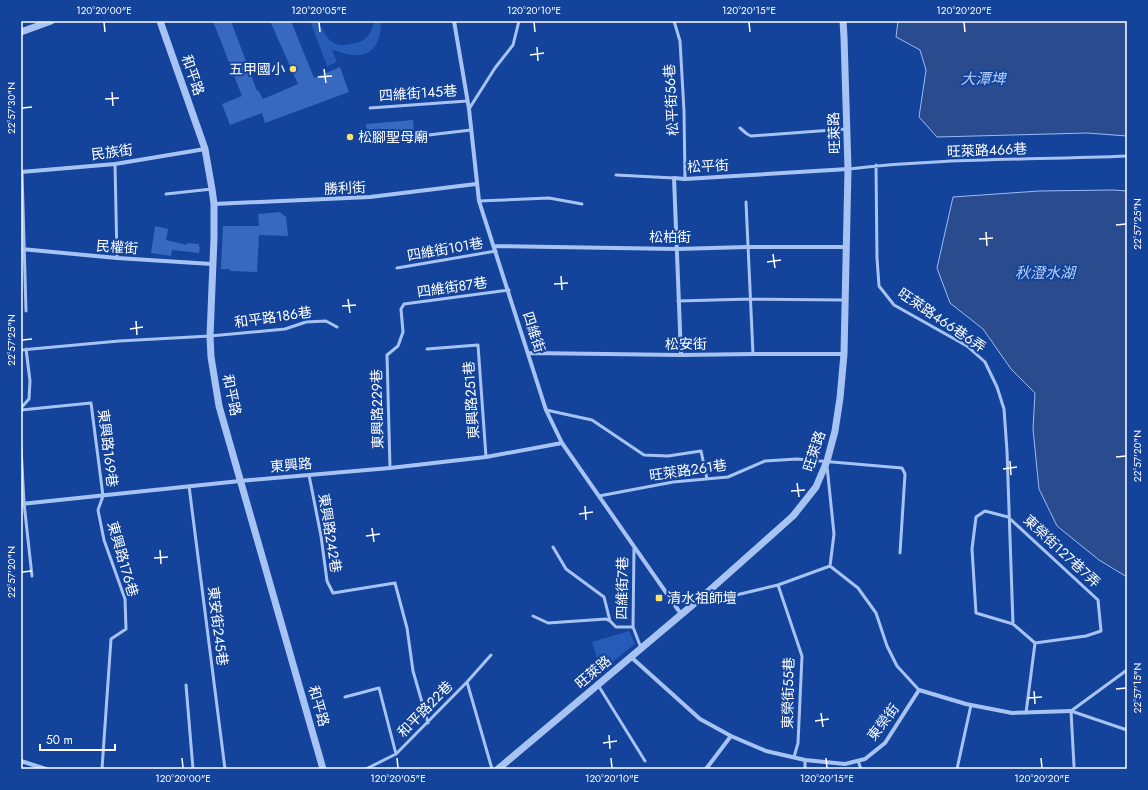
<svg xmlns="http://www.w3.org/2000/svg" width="1148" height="790" font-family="Jost,'Noto Sans TC',sans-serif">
<rect width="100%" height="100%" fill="#13439a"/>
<path fill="#265bb8" d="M310 21H319C326 38 331 48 351 44 356 43 362 42 366 38 370 35 373 26 375 21H381C381 41 374 58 351 55 345 54 338 51 332 50L337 62 327 66Z
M629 631 635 644 601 671 592 642Z"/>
<path fill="#2a4c8e" stroke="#99bcf6" d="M898 21H1127V136L1087 133 937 137 919 117 926 70 920 50 896 37Z
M1113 190 1127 191V577L1099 560 1057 526 1039 489 1033 429 1035 393 1011 369 983 329 950 303 937 268 953 197 1039 191Z"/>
<path fill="#3769c0" d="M213 21H231L257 91 258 90 263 99 298 84 270 21H291L314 78 340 67 349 92 265 123 262 113 230 125 222 104 242 96Z
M413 120 414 134 368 139 366 124Z
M280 212 286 217 288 236 259 235 257 272 230 271V269H221L223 226H259L258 214Z
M155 226 168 229 166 240 187 245V243L199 244V247H200L199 253 172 250 171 256 151 253Z"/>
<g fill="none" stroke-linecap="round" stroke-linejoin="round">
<path stroke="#a7c3f3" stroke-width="3" d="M674 21 680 41 684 111 685 179
M370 108 467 101
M469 109 495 68 513 45 519 21
M740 128 747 134 751 136 846 129
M369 142 471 130
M115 164 117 258
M876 165 877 258 879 286 894 305 967 346 985 362 997 387 1004 409 1007 451 1013 624
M849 169C941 158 1035 160 1127 156
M22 172 26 311
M616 175 674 178
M166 194 212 189
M479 201 549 198 582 204
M746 202 753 354
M397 268 496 251
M678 301 750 299 844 300
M427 349 478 345 486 457
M21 350 119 341 210 336 285 329 306 322 326 321 337 327
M21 408 29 399 30 381 26 349
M21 410 91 403 103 496 98 510 104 540 125 599 126 629 111 639 102 769
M546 410 592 420 644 455 668 456 701 451 707 479
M21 447 24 503 32 576
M827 466 834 534 830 566 858 588 876 613 887 646 897 666 919 690
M390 468 387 355 398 346 403 332 401 309 404 304 509 290
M309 475 321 536 327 581 333 593 395 583 407 628 413 671 428 723
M189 486 225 769
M599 496 673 482 728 477 765 461 797 459 902 468 905 474 900 553
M985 511 1008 517 1098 600 1101 631 1086 636 1035 643 1013 624 976 613 972 549 976 517Z
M553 547 566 569 604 597 610 621 616 627H633L641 648
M778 585 802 656 798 743 794 757
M703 597 715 600 778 585 830 566
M533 616 548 623 606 619 610 621
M633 627 634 549
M467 682 492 769
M186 685 193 769
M598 685 645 761
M345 697 379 688 396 754
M1071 711 1127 670
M1071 711 1127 730
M1071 711 1074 766
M1026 713 1035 643
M858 761 861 769
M366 769 396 754 467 682 491 655
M805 769V760
M957 769 971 705"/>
<path stroke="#a7c3f3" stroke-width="4" d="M454 21 469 109 479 201 546 410 562 443 681 614
M21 172 115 164 205 149
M214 204 370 197 476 184
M494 246 677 249 747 247H846
M21 249 117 258 212 264
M529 353 681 355 753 354H844
M681 355 674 178 685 179 848 169
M21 504 240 481 390 468 486 457 562 443
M631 657 700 719 731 736 766 751 805 760 845 764 865 759 885 743 919 690 966 704 1012 713 1071 711
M21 761 46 769
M706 769 731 736"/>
<path stroke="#a7c3f3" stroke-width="7" d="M160 21 205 149 212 189 214 204V238L210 336 211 357 219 406 323 769
M21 32 51 21
M498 769 702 597 793 516 816 487 827 461 835 431 840 398 844 354 848 169 844 37 843 21"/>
</g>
<path fill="none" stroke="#fff" stroke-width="1.5" d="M104 22 105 32M319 22 320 32M534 22 535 32M749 22 750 32M964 22 965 32M537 47 538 61M530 55 544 53M324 69 326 83M318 77 332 76M112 92 113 106M105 99 119 98M22 108 32 107M1116 225 1126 224M986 232 987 246M979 239 993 238M773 254 775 268M767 262 781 260M561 276 562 290M554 284 568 283M348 299 350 313M342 306 356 305M136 321 137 335M130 329 143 327M22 340 32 339M1116 457 1126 456M1010 461 1011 475M1003 469 1017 467M797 483 799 497M791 491 805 490M585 506 586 520M579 514 593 512M372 528 374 542M366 536 380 534M160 550 161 564M154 558 168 557M22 572 32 571M1116 689 1126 688M1034 691 1035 704M1028 698 1042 697M821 713 823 727M815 721 829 719M609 735 610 749M603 743 617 741M182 758 183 768M397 758 398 768M611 758 612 768M826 758 827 768M1041 758 1042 768"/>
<g fill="#ffe169" stroke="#13439a" stroke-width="1.5">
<circle cx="293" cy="69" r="4"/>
<circle cx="350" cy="137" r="4"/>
<rect x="655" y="594" width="8" height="8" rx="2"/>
</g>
<g text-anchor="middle" stroke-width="4" stroke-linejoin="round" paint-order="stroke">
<g font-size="14" fill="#fff" stroke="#13439a" text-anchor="start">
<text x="285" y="74" text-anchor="end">五甲國小</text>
<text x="358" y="142">松腳聖母廟</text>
<text x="667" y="603">清水祖師壇</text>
</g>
<g font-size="14" fill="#fff" stroke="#13439a">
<text transform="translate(193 75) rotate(71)" y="5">和平路</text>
<text transform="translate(418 93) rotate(-4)" y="5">四維街145巷</text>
<text transform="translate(671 100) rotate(-93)" y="5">松平街56巷</text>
<text transform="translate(834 133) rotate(-92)" y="5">旺萊路</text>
<text transform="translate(987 150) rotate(-2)" y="5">旺萊路466巷</text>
<text transform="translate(112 152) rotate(-7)" y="5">民族街</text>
<text transform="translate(708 166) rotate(-3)" y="5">松平街</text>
<text transform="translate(345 188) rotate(-3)" y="5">勝利街</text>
<text x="670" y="242">松柏街</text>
<text transform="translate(117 247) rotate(4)" y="5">民權街</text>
<text transform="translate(445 249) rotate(-10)" y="5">四維街101巷</text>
<text transform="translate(452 287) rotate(-8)" y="5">四維街87巷</text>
<text transform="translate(273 317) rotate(-8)" y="5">和平路186巷</text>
<text transform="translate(942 320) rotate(34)" y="5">旺萊路466巷6弄</text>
<text transform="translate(534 332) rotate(72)" y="5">四維街</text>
<text transform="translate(686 344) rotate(-1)" y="5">松安街</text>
<text transform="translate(232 395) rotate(78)" y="5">和平路</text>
<text transform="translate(471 400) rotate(-94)" y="5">東興路251巷</text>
<text transform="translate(377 409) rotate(-91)" y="5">東興路229巷</text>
<text transform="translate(108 448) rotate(83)" y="5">東興路169巷</text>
<text transform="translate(814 451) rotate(-72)" y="5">旺萊路</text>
<text transform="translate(291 465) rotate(-5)" y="5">東興路</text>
<text transform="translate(688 470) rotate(-8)" y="5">旺萊路261巷</text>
<text transform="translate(330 533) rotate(81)" y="5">東興路242巷</text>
<text transform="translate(1062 551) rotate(43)" y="5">東榮街127巷7弄</text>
<text transform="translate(123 559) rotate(74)" y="5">東興路176巷</text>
<text transform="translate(622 588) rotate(-89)" y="5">四維街7巷</text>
<text transform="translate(218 626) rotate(83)" y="5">東安街245巷</text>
<text transform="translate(593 672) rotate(-40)" y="5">旺萊路</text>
<text transform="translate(788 693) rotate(-89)" y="5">東榮街55巷</text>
<text transform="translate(319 706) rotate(74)" y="5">和平路</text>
<text transform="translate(425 709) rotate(-46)" y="5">和平路22巷</text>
<text transform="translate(883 722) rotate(-53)" y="5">東榮街</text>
</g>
<g font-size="15" font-style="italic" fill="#b4cefa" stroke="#13439a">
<text x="983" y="84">大潭埤</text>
<text x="1045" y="278">秋澄水湖</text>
</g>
</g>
<rect width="1148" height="790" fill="none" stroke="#13439a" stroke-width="44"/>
<path d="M40 744v6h75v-6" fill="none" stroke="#ffffff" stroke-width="2"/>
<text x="46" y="744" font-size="12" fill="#ffffff" stroke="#13439a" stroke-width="3" paint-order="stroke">50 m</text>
<rect x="22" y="22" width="1104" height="746" fill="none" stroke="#fff" stroke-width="1.5"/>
<g font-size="10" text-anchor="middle" fill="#fff">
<text x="104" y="14">120°20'00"E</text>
<text x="319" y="14">120°20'05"E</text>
<text x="534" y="14">120°20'10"E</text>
<text x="749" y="14">120°20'15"E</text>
<text x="964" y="14">120°20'20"E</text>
<text transform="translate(11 108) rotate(-90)" y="4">22°57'30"N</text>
<text transform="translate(1137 224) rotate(-90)" y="4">22°57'25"N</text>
<text transform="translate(11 340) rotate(-90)" y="4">22°57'25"N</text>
<text transform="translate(1137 456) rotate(-90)" y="4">22°57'20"N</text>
<text transform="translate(11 572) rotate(-90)" y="4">22°57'20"N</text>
<text transform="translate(1137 688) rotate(-90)" y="4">22°57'15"N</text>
<text x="183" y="782">120°20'00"E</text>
<text x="398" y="782">120°20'05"E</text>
<text x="612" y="782">120°20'10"E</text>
<text x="827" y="782">120°20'15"E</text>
<text x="1042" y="782">120°20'20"E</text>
</g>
</svg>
